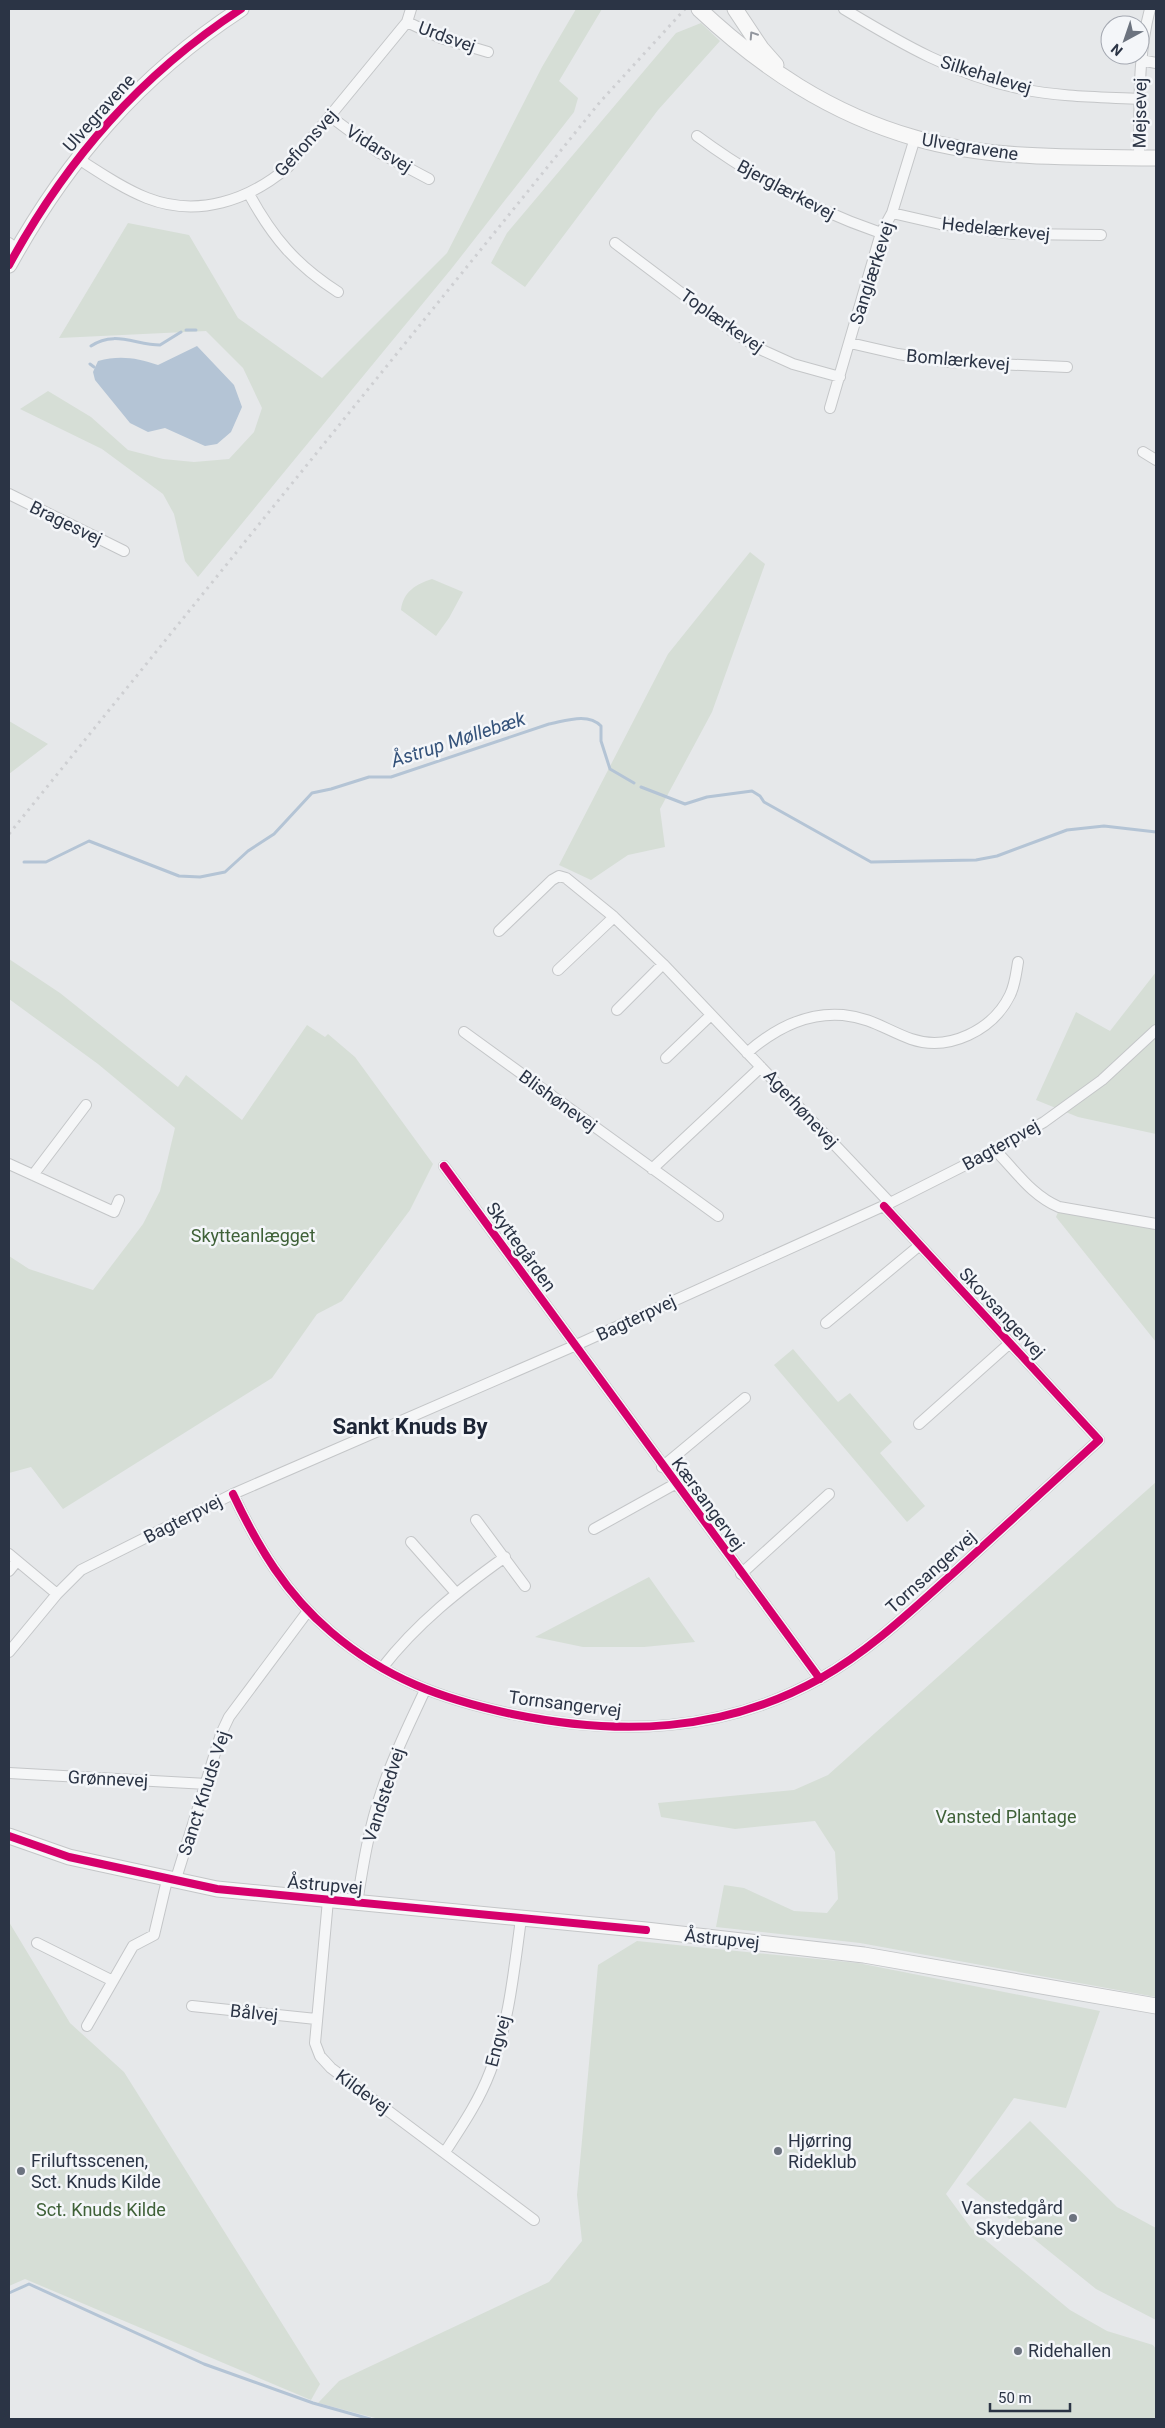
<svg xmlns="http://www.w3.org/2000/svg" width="1165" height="2428" font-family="Roboto,sans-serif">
<rect width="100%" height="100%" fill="#e6e8ea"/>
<path fill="#d6ded6" d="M576 9H602L559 81 578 98 574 112 452 268 198 577 185 561 174 514 163 494 102 449 20 409 48 391 91 417 128 450 163 459 194 462 229 459 254 432 262 408 243 368 206 331 59 338 128 223 189 235 238 318 322 378 447 253 542 67Z
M701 23 720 41 658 110 525 287 491 263 507 233 676 33Z
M750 552 765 564 712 712 660 809 665 847 628 855 591 880 559 865 668 654Z
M432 579 463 592 449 618 436 636 401 610C403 592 416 584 432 579Z
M9 721 48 744 9 774Z
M9 959 60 993 178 1087 186 1075 242 1120 307 1025 325 1037 328 1034 355 1057 433 1164 410 1210 342 1301 317 1314 272 1378 63 1509 31 1467 9 1473V1256L29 1269 93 1290 143 1224 160 1191 175 1128 98 1064 9 999Z
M1156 972V1134L1078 1117 1036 1100 1076 1012 1110 1031Z
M1059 1210 1156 1229V1342L1056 1217Z
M793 1349 838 1402 850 1393 892 1442 880 1453 925 1506 907 1522 774 1365Z
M1156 1482V1997L860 1943 716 1927 724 1885 744 1888 794 1911 827 1913 838 1899 835 1852 815 1821 735 1829 661 1817 658 1803 794 1790 828 1775Z
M649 1577 695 1642 644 1647H583L535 1637Z
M9 1922 70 2023 124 2072 320 2384 311 2400 25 2279 9 2286Z
M637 1941 858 1963 1100 2011 1066 2108 1014 2098 946 2194 971 2228 1070 2310 1107 2331 1153 2345 1156 2349V2419H379L318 2403 339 2381 549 2282 582 2241 577 2195 598 1965Z
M1030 2121 1117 2207 1156 2228V2320L1096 2289 966 2184Z"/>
<path fill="#b4c4d5" d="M197 346 234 385 242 407 231 432 217 444 205 446 165 428 148 432 130 423 95 380 93 372 98 361C120 355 137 358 158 365Z"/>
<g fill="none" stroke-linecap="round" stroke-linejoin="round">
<path stroke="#b4c4d5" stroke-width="3" d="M186 330H196
M91 346C114 330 136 345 160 345L181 332
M90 364 94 367
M641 787 685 804 707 797 752 791 760 796 764 802 871 862 976 860 997 856 1067 830 1104 826 1156 832
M24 862H46L89 841 179 876 200 877 225 872 248 851 274 834 312 793 331 789 369 777H391L549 724C565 721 588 712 601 726V741L610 769 634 783
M9 2293 29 2284 204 2364 313 2403 370 2419"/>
<g stroke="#c4c6c8" stroke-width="12">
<path id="street" d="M844 9C902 44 955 75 1022 89 1060 97 1101 97 1140 99
M407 22 441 38 488 52
M1141 60 1156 63
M331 117 378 152 429 179
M697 136C755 179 814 210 881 233
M77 158C99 172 122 188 147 198 198 218 249 200 288 167L407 22 411 9
M1139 158C1140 108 1137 57 1150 9
M249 194C273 238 296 265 338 292
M892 213 940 224 1013 234 1101 235
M9 243 17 249
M615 243 733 332 762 350 793 364 840 377
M850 343 898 354 949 362 1067 367
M830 408 881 233 892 213 915 138
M1143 452 1156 460
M9 494 124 551
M499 931 552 880 559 876 566 878 614 917 663 964 890 1203
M558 970 614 917
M617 1010 663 964
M464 1032 718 1216
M747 1053C774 1029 806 1012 843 1015 872 1018 886 1030 911 1039 949 1052 993 1030 1010 995 1015 985 1016 974 1018 962
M666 1058 711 1015
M995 1150C1016 1171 1031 1195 1059 1207L1156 1224
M9 1164 114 1212 119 1200
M444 1166 820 1679
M652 1169 761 1067
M33 1175 86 1105
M826 1323 920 1245
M919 1424 1010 1343
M662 1467 745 1398
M233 1494C258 1547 286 1594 331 1632 386 1679 442 1699 512 1714 619 1736 723 1733 821 1678 872 1649 914 1608 958 1569 1005 1526 1052 1483 1099 1440L884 1206
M476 1520 525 1586
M594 1529 675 1484
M411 1542 456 1593
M9 1554 57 1594
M9 1571 17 1561
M741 1574 829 1494
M9 1652 57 1594 81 1570 233 1494 574 1346 890 1203 995 1150 1044 1122 1102 1080 1156 1030
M382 1668C417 1623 459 1590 505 1557
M9 1773 207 1784
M175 1882 221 1734 229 1717 308 1611
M328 1900 315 2043 320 2056 331 2068 534 2220
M357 1903C363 1865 369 1827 382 1790 393 1756 410 1723 425 1690
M37 1943 113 1981
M192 2006 316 2019
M87 2026 133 1946 154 1935 167 1880
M445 2152C462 2126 479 2101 490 2072 509 2024 514 1970 521 1919"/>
</g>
<g stroke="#c4c6c8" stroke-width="17">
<path id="secondary" d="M699 9C762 68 831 114 915 138 989 160 1079 157 1156 158
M735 9 761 48 776 65
M9 265C67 159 140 75 241 9
M9 1836 69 1857 217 1889 646 1930 864 1955 1156 2006"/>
</g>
<use href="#street" stroke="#f5f6f7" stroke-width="10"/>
<use href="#secondary" stroke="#f8f8f8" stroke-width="15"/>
<path stroke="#cecfd2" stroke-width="3" stroke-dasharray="2.5 5" stroke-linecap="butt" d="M9 834 600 102 685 9"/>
<g stroke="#f4f6f9" stroke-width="11">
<path id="cycleway" d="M9 265C67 159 140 75 241 9
M444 1166 820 1679
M233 1494C258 1547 286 1594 331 1632 386 1679 442 1699 512 1714 619 1736 723 1733 821 1678 872 1649 914 1608 958 1569 1005 1526 1052 1483 1099 1440L884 1206
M9 1836 69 1857 217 1889 646 1930"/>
</g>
<use href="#cycleway" stroke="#d6006c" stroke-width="8"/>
</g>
<defs><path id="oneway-chevron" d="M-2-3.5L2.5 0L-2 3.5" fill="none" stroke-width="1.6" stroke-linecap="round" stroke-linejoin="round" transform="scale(1.25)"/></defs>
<use stroke="#92969e" href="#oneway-chevron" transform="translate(753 35) rotate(-123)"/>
<g fill="#6c737f" stroke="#f4f6f9" stroke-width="2">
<circle cx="778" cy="2151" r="5"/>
<circle cx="21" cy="2171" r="5"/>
<circle cx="1073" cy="2218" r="5"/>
<circle cx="1018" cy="2351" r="5"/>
</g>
<g text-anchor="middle" stroke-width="5" stroke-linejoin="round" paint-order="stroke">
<g font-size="18" fill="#2b3445" stroke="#f4f6f9">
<text transform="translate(447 37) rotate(20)" y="6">Urdsvej</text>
<text transform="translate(986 75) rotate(17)" y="6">Silkehalevej</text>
<text transform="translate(99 113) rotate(-48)" y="6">Ulvegravene</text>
<text transform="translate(1140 113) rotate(-89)" y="6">Mejsevej</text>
<text transform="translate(306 143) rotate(-48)" y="6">Gefionsvej</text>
<text transform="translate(970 147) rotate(9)" y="6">Ulvegravene</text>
<text transform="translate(379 149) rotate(32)" y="6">Vidarsvej</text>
<text transform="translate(786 190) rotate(28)" y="6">Bjerglærkevej</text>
<text transform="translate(996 229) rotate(6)" y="6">Hedelærkevej</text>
<text transform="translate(872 273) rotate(-72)" y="6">Sanglærkevej</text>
<text transform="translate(722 321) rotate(35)" y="6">Toplærkevej</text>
<text transform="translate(958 360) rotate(5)" y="6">Bomlærkevej</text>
<text transform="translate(66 523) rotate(26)" y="6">Bragesvej</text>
<text transform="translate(558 1101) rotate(36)" y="6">Blishønevej</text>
<text transform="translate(801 1109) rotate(47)" y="6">Agerhønevej</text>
<text transform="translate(1001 1145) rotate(-29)" y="6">Bagterpvej</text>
<text transform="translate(521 1247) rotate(54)" y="6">Skyttegården</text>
<text transform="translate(1002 1313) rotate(47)" y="6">Skovsangervej</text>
<text transform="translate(636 1318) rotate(-25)" y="6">Bagterpvej</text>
<text transform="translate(708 1504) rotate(54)" y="6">Kærsangervej</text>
<text transform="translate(183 1519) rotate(-27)" y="6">Bagterpvej</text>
<text transform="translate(931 1572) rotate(-42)" y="6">Tornsangervej</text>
<text transform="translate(565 1704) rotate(7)" y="6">Tornsangervej</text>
<text transform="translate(108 1779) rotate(3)" y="6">Grønnevej</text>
<text transform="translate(204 1793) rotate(-72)" y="6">Sanct Knuds Vej</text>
<text transform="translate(384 1795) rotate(-72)" y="6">Vandstedvej</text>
<text transform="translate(325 1885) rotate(5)" y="6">Åstrupvej</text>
<text transform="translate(722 1939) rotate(6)" y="6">Åstrupvej</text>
<text transform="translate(254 2013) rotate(6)" y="6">Bålvej</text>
<text transform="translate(498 2041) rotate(-75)" y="6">Engvej</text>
<text transform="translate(363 2092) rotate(36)" y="6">Kildevej</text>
</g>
<g font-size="18" fill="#3f6138" stroke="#f4f6f9">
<text x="253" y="1242">Skytteanlægget</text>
<text x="1006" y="1823">Vansted Plantage</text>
<text x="101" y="2216">Sct. Knuds Kilde</text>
</g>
<g font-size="18" fill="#2b3445" stroke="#f4f6f9" text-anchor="start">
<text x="788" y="2147">Hjørring<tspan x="788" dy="21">Rideklub</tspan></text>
<text x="31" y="2167">Friluftsscenen,<tspan x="31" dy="21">Sct. Knuds Kilde</tspan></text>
<text x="1063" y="2214" text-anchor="end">Vanstedgård<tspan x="1063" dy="21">Skydebane</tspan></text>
<text x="1028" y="2357">Ridehallen</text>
</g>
<g font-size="19" font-style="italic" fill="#34527a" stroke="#f4f6f9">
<text transform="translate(458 739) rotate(-18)" y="7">Åstrup Møllebæk</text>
</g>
<g font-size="22" font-weight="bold" fill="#1d2536" stroke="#f4f6f9">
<text x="410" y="1434">Sankt Knuds By</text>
</g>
</g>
<rect width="1165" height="2428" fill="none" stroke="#2b3445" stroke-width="20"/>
<g transform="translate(1125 40) rotate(220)"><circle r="24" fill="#f4f6f9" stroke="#a4a8b1"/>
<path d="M0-4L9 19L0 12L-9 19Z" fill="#6c737f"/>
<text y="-8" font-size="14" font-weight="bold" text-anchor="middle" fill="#2b3445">N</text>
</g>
<path d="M990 2403v8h80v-8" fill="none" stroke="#2b3445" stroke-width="2.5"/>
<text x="998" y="2403" font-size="15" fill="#2b3445" stroke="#f4f6f9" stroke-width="4" paint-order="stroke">50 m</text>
</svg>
